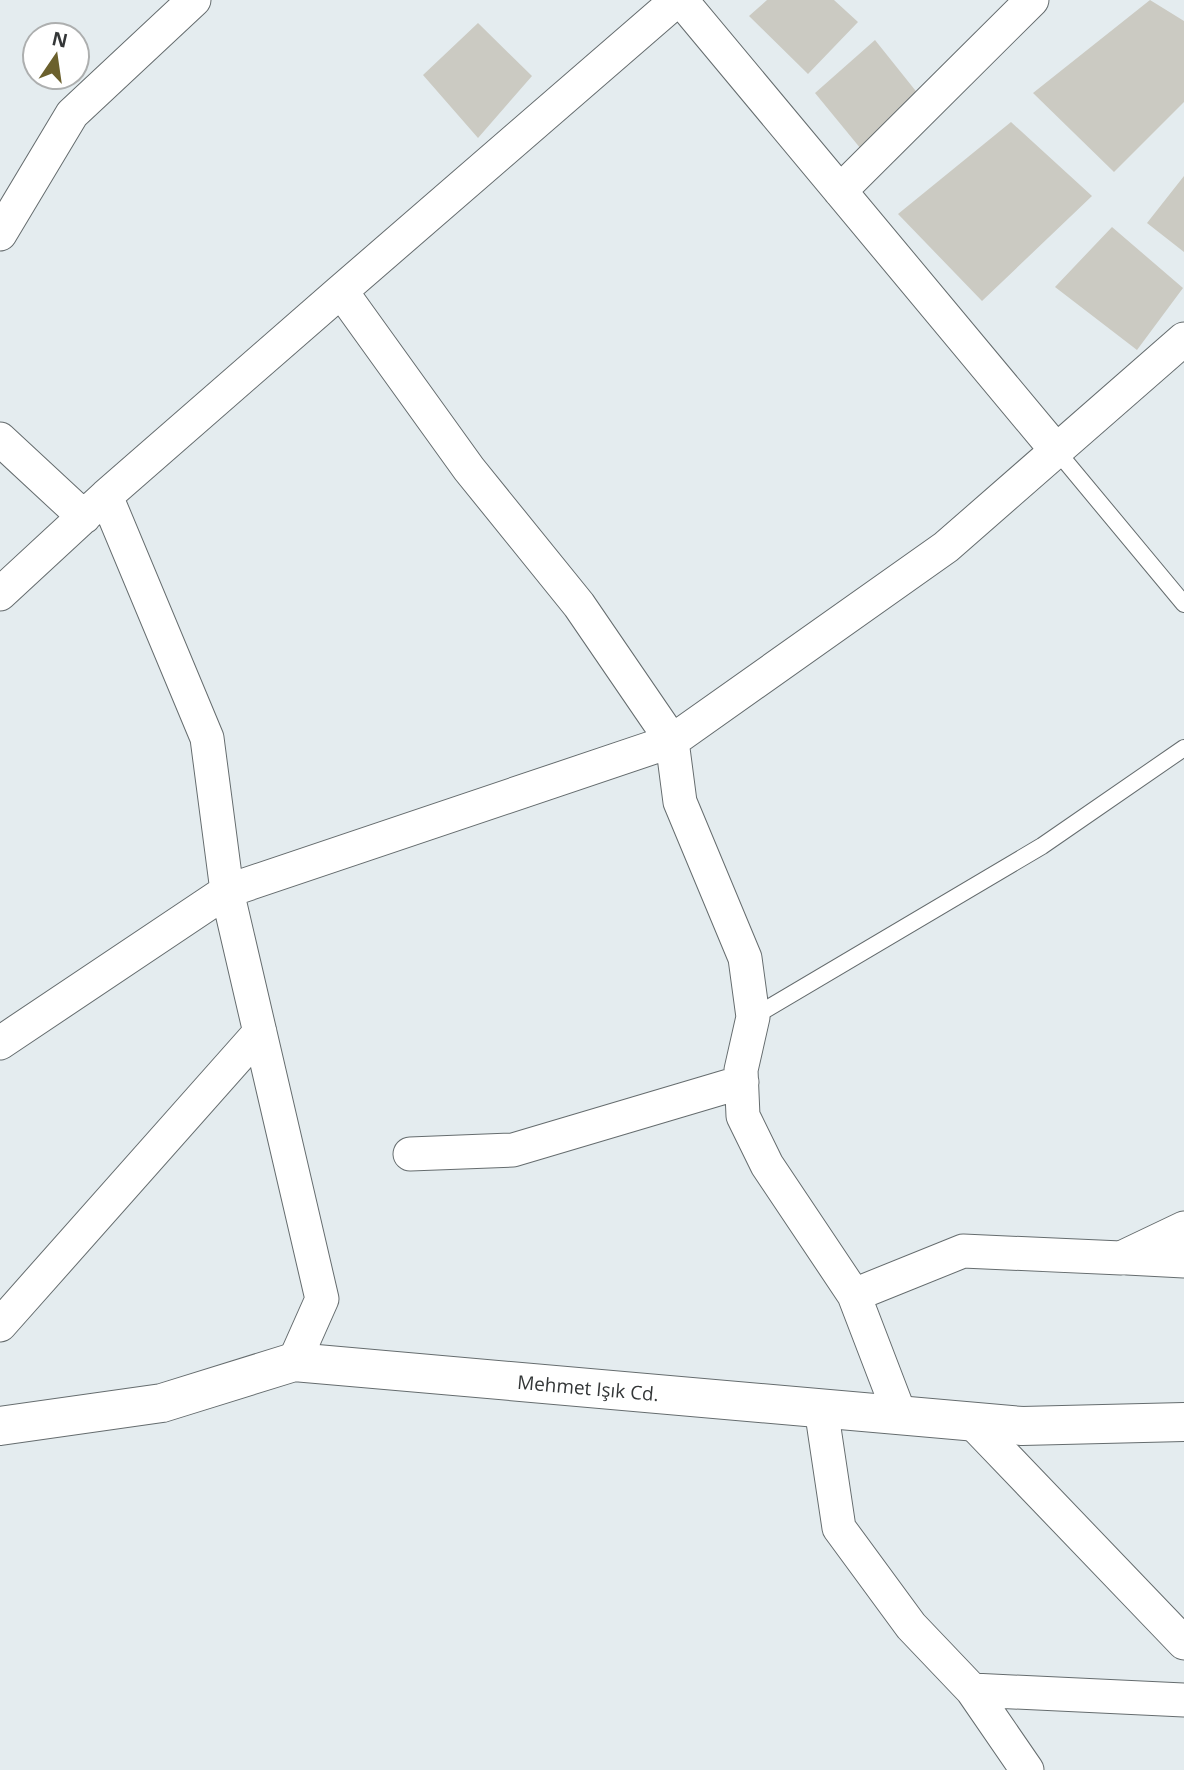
<svg xmlns="http://www.w3.org/2000/svg" width="1184" height="1770" font-family="'Open Sans',sans-serif">
<rect width="100%" height="100%" fill="#e4ecef"/>
<path fill="#cbcac2" d="M767 0H834L858 22 808 74 749 16Z
M1150 0 1184 21V102L1114 172 1033 93Z
M478 23 532 76 478 138 423 75Z
M875 40 919 95 861 149 815 93Z
M1011 122 1092 196 982 301 898 214Z
M1184 176V252L1147 223Z
M1112 227 1183 288 1137 350 1055 287Z"/>
<g fill="none" stroke-linecap="round" stroke-linejoin="round">
<g stroke="#656c6e" stroke-width="18">
<path id="service" d="M1056 450 1184 604
M753 1017 1042 846 1184 748"/>
</g>
<g stroke="#656c6e" stroke-width="35">
<path id="minor" d="M681 0 1056 450
M840 191 1032 0
M0 234 72 114 194 0
M341 291 677 0
M0 439 84 517
M106 496 341 291 469 469 579 605 672 741 227 891 322 1299 294 1362
M0 594 106 496 207 738 227 891 0 1043
M410 1154 513 1150 742 1082
M1127 1258 1184 1261
M854 1295 963 1251 1121 1258 1184 1228
M0 1325 260 1032
M821 1408 839 1528 911 1626 972 1690 1184 1700
M900 1415 854 1295 767 1165 743 1116 741 1070 753 1017 745 958 680 802 672 741 946 547 1184 339
M971 1421 1184 1643
M972 1690 1027 1770"/>
</g>
<g stroke="#656c6e" stroke-width="40">
<path id="tertiary" d="M0 1426 162 1403 294 1362 1022 1426 1184 1422"/>
</g>
<use href="#service" stroke="#fff" stroke-width="16"/>
<use href="#minor" stroke="#fff" stroke-width="33"/>
<use href="#tertiary" stroke="#fff" stroke-width="38"/>
</g>
<g text-anchor="middle" stroke-width="7" stroke-linejoin="round" paint-order="stroke">
<g font-size="19" fill="#333637" stroke="#fff">
<text transform="translate(588 1388) rotate(5)" y="7">Mehmet Işık Cd.</text>
</g>
</g>
<g transform="translate(56 56) rotate(13)"><circle r="33" fill="#ffffff" stroke="#adafaf" stroke-width="2"/>
<path d="M0-5L12 26L0 18L-12 26Z" fill="#6b602d"/>
<text y="-10" font-size="19" font-weight="bold" text-anchor="middle" fill="#333637">N</text>
</g>
</svg>
